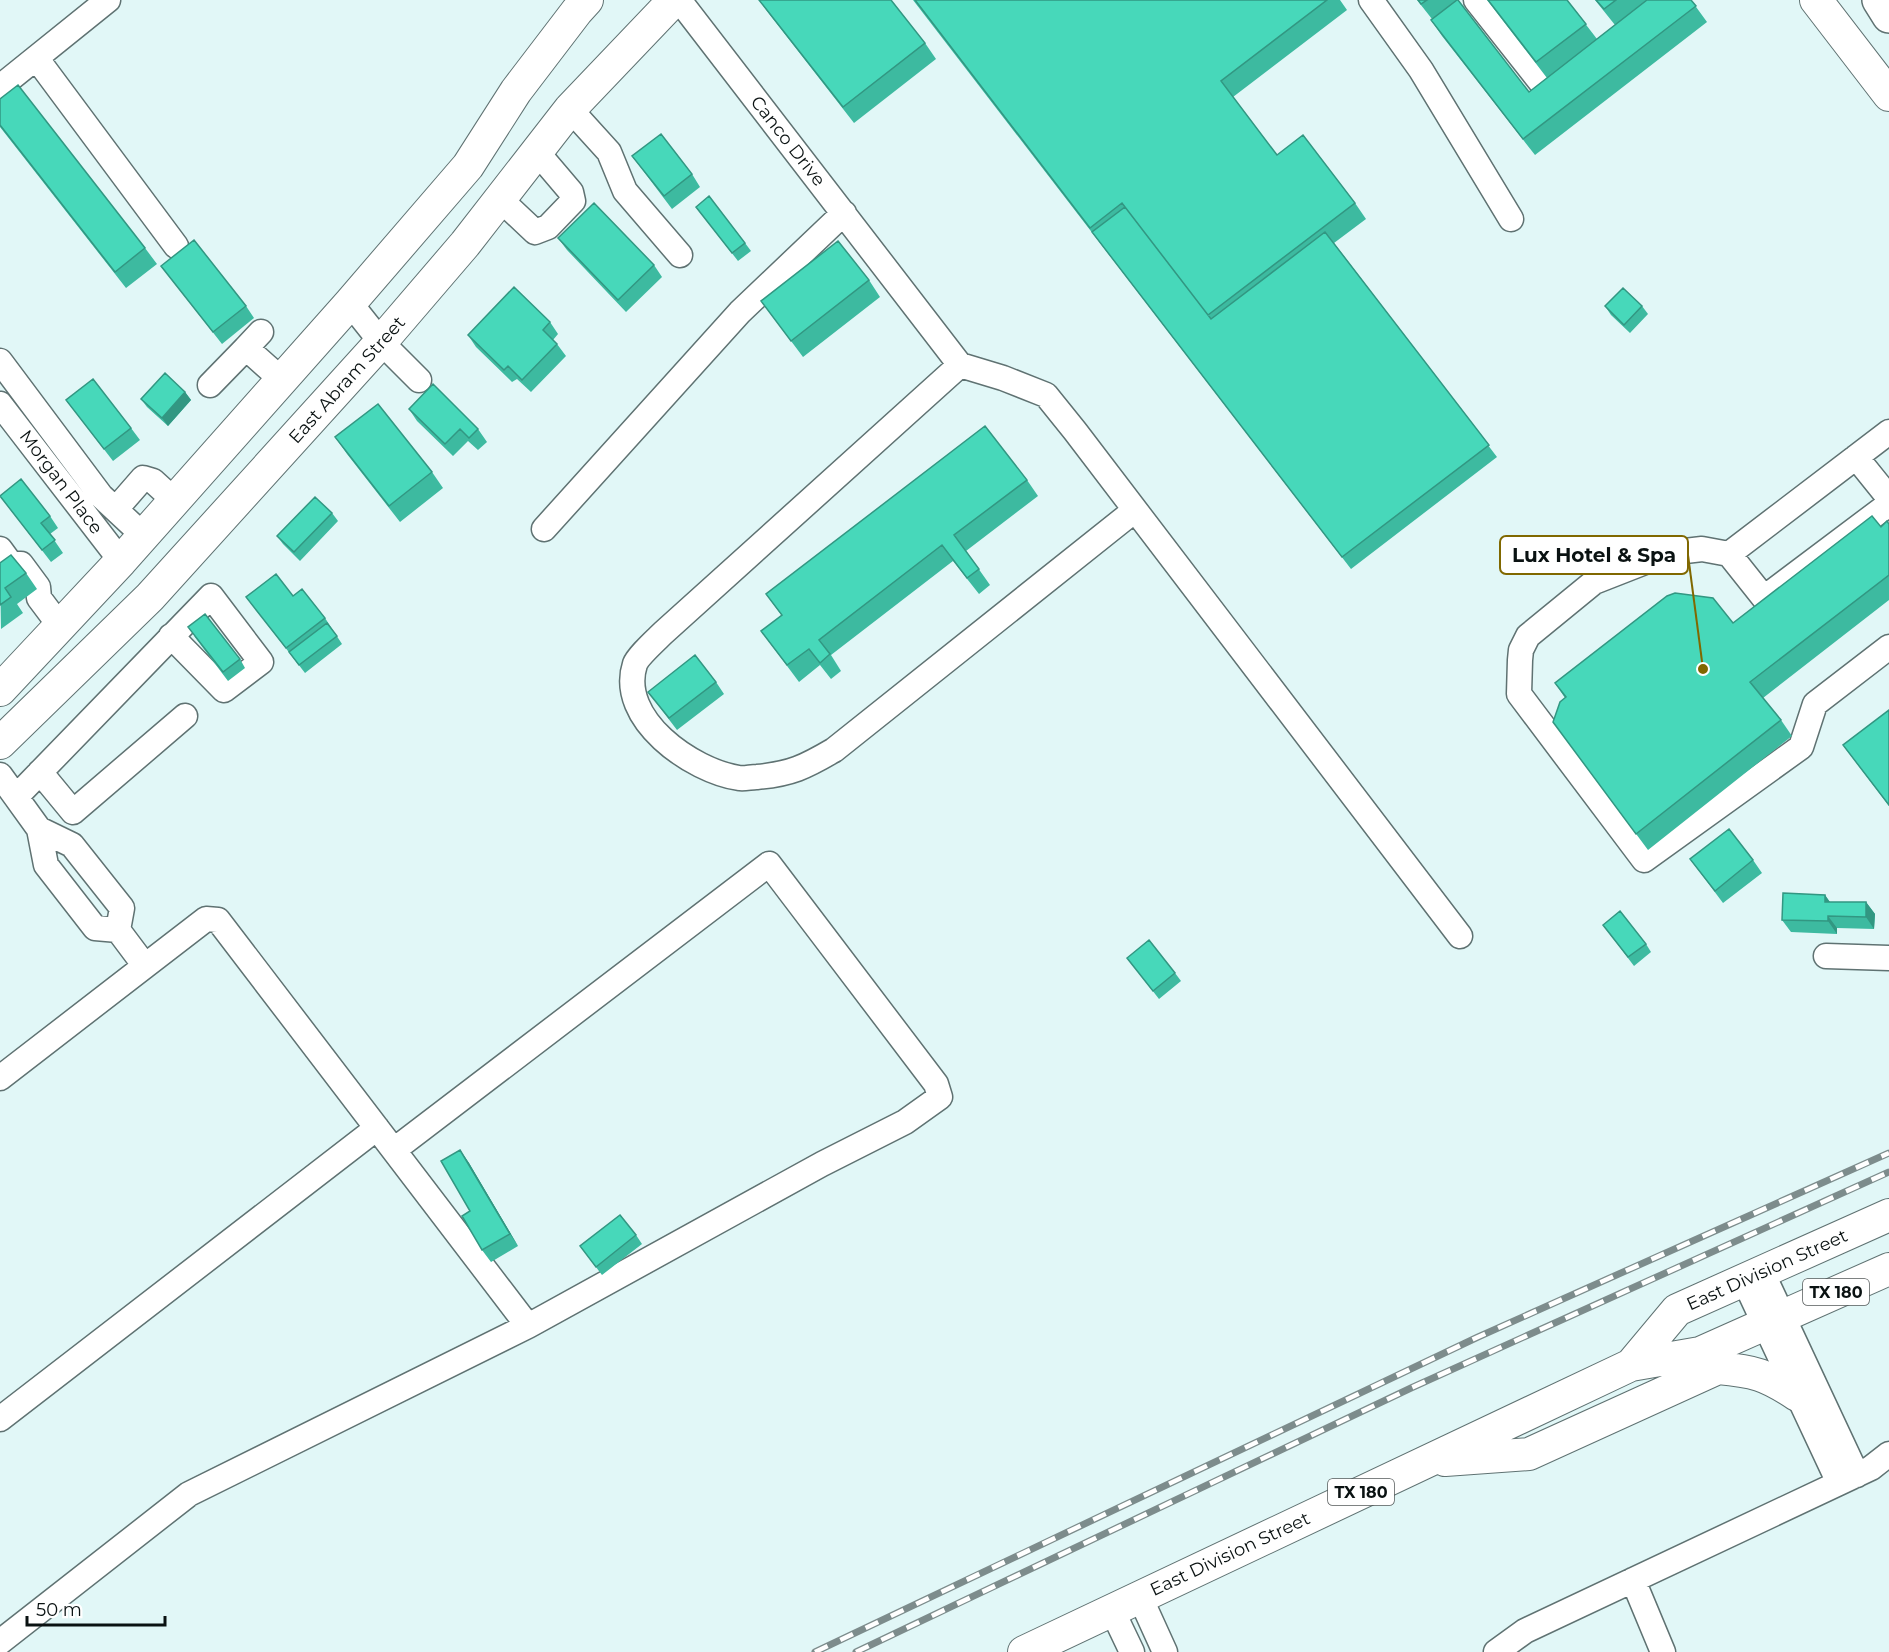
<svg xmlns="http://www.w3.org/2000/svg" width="1889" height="1652" font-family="Montserrat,sans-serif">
<rect width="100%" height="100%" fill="#e1f7f7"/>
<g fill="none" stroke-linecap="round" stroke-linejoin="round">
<g stroke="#5f7272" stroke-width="27">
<path id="minor" d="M679 0 960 365 1003 378 1046 395 1075 431 1460 936
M1371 0 1421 70 1511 219
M1476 0 1547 90 1565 76
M37 59 176 246
M0 87 108 0
M570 109 609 152 625 191 680 255
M500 199 535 232 548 227 573 201 571 192 537 152
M350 303 381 342 419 380
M246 348 261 332
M0 361 101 496 144 536
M960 365 663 633C656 640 638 656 635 664 617 719 692 771 739 778 744 779 751 777 757 777 791 774 805 767 834 750L1135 510
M210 385 246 348 282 380
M0 404 121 561
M1889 432 1729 554 1702 549 1668 553 1594 582 1528 636 1521 650 1520 660 1519 694 1644 860 1801 747 1815 704 1889 647
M1856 457 1889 498
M116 509 143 478 153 481 175 501
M544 529 740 312 844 213
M0 549 11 564H21L38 587 39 598 60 626
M1729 554 1764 598 1889 504
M40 772 73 812 185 716
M0 775 39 829 46 865 95 928 118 930 145 966 206 919 218 920 528 1326 822 1164 905 1122 940 1097 936 1084 769 864 394 1150
M16 797 211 596 261 662 224 690 171 636
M39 829 72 845 122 908 118 930
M1826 956 1889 958
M0 1078 145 966
M1762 1272 1857 1475
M1744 1280 1839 1483
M0 1419 377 1128
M1633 1580 1663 1652
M1140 1597 1165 1652
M1112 1610 1132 1652
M0 1642 189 1494 528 1326
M1496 1652 1525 1631 1871 1468 1889 1454"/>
</g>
<g stroke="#5f7272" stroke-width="34">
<path id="major" d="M1816 0 1889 95
M0 690 121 561 350 303 468 166 516 91 577 11 587 0
M0 743 150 597 381 342 465 244 570 109 674 0
M1631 1365 1677 1310 1889 1215
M1445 1460 1529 1454 1718 1368C1754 1371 1767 1375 1797 1395
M1024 1652 1631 1365 1700 1353 1889 1269"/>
</g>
<g stroke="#5f7272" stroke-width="36">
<path id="highway" d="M1879 0 1889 16"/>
</g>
<use href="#minor" stroke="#fff" stroke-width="24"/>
<use href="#major" stroke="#fff" stroke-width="32"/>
<use href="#highway" stroke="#fff" stroke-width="33"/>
<g stroke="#7d8c8c" stroke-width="7">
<path id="rail" d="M815 1652 1478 1337 1889 1153
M856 1652 1411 1388 1889 1172"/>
</g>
<use href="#rail" stroke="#fff" stroke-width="4.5" stroke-dasharray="14" stroke-linecap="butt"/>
</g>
<path fill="#3dbaa0" d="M759 0 925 43 936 59 854 123 770 15Z
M913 0H1340L1347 10 1233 97 1277 155 1355 203 1366 219 1334 243 1497 457 1351 569Z
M1417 0H1459L1458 1 1529 92 1547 78 1487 0H1567L1597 39 1615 25 1595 0H1691L1707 22 1535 155 1442 36 1431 20 1432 19Z
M0 99 145 248 157 264 126 288 0 127Z
M632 156 692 174 700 187 672 209Z
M696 207 745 243 751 251 738 261Z
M558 238 654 265 662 277 626 312 567 250Z
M161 266 246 306 254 318 222 344Z
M869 280 880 297 803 357 761 301Z
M1605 306H1642L1648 314 1630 333 1611 315Z
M550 322 558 334 553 340 557 344 566 356 531 392 517 379 512 382 476 347 468 335Z
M185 392 191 400 168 426 147 407 141 399Z
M66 400 131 428 140 440 113 461Z
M409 409 478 429 487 442 478 450 468 441 453 456 417 421Z
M335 437 432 472 443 488 400 522 347 454Z
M1027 480 1038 496 966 551 990 585 979 594 953 561 831 655 841 671 831 679 820 665 799 682 761 631 782 616 766 594Z
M0 496 50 516 58 528 50 534 63 553 51 562Z
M332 513 338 521 300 561 283 544 277 536Z
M1889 524V600L1763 698 1781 720 1792 736 1648 850 1553 722 1565 698 1555 683 1733 623 1881 527Z
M0 563 26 573 37 589 17 604 23 613 1 629Z
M293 596 325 618 342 644 305 673 246 597Z
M194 636 240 659 245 668 228 681Z
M716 682 724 694 677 730 648 692Z
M1889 710V806L1843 745Z
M1690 859 1753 860 1762 873 1723 903Z
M1825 895 1830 902H1866L1875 914 1874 929 1837 928V934L1791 932 1782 920Z
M1603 925 1646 944 1651 952 1634 966Z
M1127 958 1175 973 1181 981 1159 999Z
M460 1150 469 1163 518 1246 491 1262 482 1250 470 1211Z
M636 1235 642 1244 602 1275 580 1246Z"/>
<path fill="#329782" d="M185 392 191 400 168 426 162 418Z
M1825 895 1833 907 1825 902Z
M1866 902 1875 914 1874 929 1866 917Z
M1828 916 1837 928V934L1828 921Z
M460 1150 469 1163 518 1246 510 1234Z"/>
<path fill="#47d8ba" stroke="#329782" stroke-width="1.5" d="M759 0H891L925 43 843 107Z
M915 0H1327L1221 81 1277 155 1303 135 1355 203 1208 315 1122 203 1090 228Z
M1418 0H1427L1421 4Z
M1457 0H1458L1529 92 1647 0H1691L1696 6 1523 139 1431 20Z
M1488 0H1567L1586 24 1536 62Z
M1596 0H1616L1604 9Z
M18 85 145 248 115 272 0 125V99Z
M661 134 692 174 664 196 632 156Z
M709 196 745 243 732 253 696 207Z
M594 203 654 265 618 300 558 238Z
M1125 207 1211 319 1325 232 1489 445 1342 557 1092 232Z
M194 240 246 306 213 332 161 266Z
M838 241 869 280 791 341 761 301Z
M514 287 550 322 543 330 557 344 522 380 508 366 504 370 468 335Z
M1623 288 1642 306 1624 325 1605 306Z
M165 373 185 392 162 418 141 399Z
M93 379 131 428 104 449 66 400Z
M433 384 478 429 469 438 460 429 445 444 409 409Z
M378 404 432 472 389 506 335 437Z
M985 426 1027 480 954 535 979 569 967 578 942 545 819 640 830 654 820 663 809 649 787 665 761 631 782 615 766 594Z
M21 479 50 516 41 523 55 540 42 550 0 496Z
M315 497 332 513 294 552 277 536Z
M1872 516 1881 527 1887 521 1889 524V575L1750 682 1781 720 1636 834 1553 722 1560 702 1566 697 1555 683 1667 596 1675 593 1713 598 1733 623Z
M11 555 26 573 5 588 11 597 0 605V563Z
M276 574 293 596 302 589 325 618 286 648 246 597Z
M205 614 240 659 223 672 188 627Z
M327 623 337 636 299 665 289 652Z
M695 655 716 682 669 718 648 692Z
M1889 710V805L1843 745Z
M1729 829 1753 860 1715 891 1690 859Z
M1783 893 1825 895V902H1866V917L1828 916V921L1782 920Z
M1620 911 1646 944 1628 957 1603 925Z
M1149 940 1175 973 1153 991 1127 958Z
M460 1150 510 1234 482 1250 462 1216 470 1211 441 1161Z
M620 1215 636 1235 596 1267 580 1246Z"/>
<g text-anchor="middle" stroke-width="4.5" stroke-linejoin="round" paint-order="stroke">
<g fill="#fff" stroke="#545959" stroke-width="1.5">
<rect x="1803" y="1279" width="66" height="26" rx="4.5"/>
<rect x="1328" y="1479" width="66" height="26" rx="4.5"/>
</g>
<g font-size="16" font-weight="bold" fill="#0a1212">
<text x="1836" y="1298">TX 180</text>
<text x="1361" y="1498">TX 180</text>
</g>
<g font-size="18" fill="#0a1212" stroke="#fff">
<text transform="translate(788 141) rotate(52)" y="6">Canco Drive</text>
<text transform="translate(347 380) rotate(-48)" y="6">East Abram Street</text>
<text transform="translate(61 482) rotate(53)" y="6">Morgan Place</text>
<text transform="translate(1767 1270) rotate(-24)" y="6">East Division Street</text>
<text transform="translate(1230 1554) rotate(-25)" y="6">East Division Street</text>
</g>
</g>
<path fill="none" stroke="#806800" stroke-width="2" d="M1703 669L1688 555"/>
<circle fill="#806800" stroke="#fff" stroke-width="2" cx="1703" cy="669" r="6"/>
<rect fill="#fff" stroke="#806800" stroke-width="2" x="1500" y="536" width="188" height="38" rx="6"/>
<g font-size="20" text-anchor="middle" font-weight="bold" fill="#0a1212">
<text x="1594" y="562">Lux Hotel &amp; Spa</text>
</g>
<path d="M27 1616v9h138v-9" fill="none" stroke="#0a1212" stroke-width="3"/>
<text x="36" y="1616" font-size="18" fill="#0a1212" stroke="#ffffff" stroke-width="4.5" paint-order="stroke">50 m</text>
</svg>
